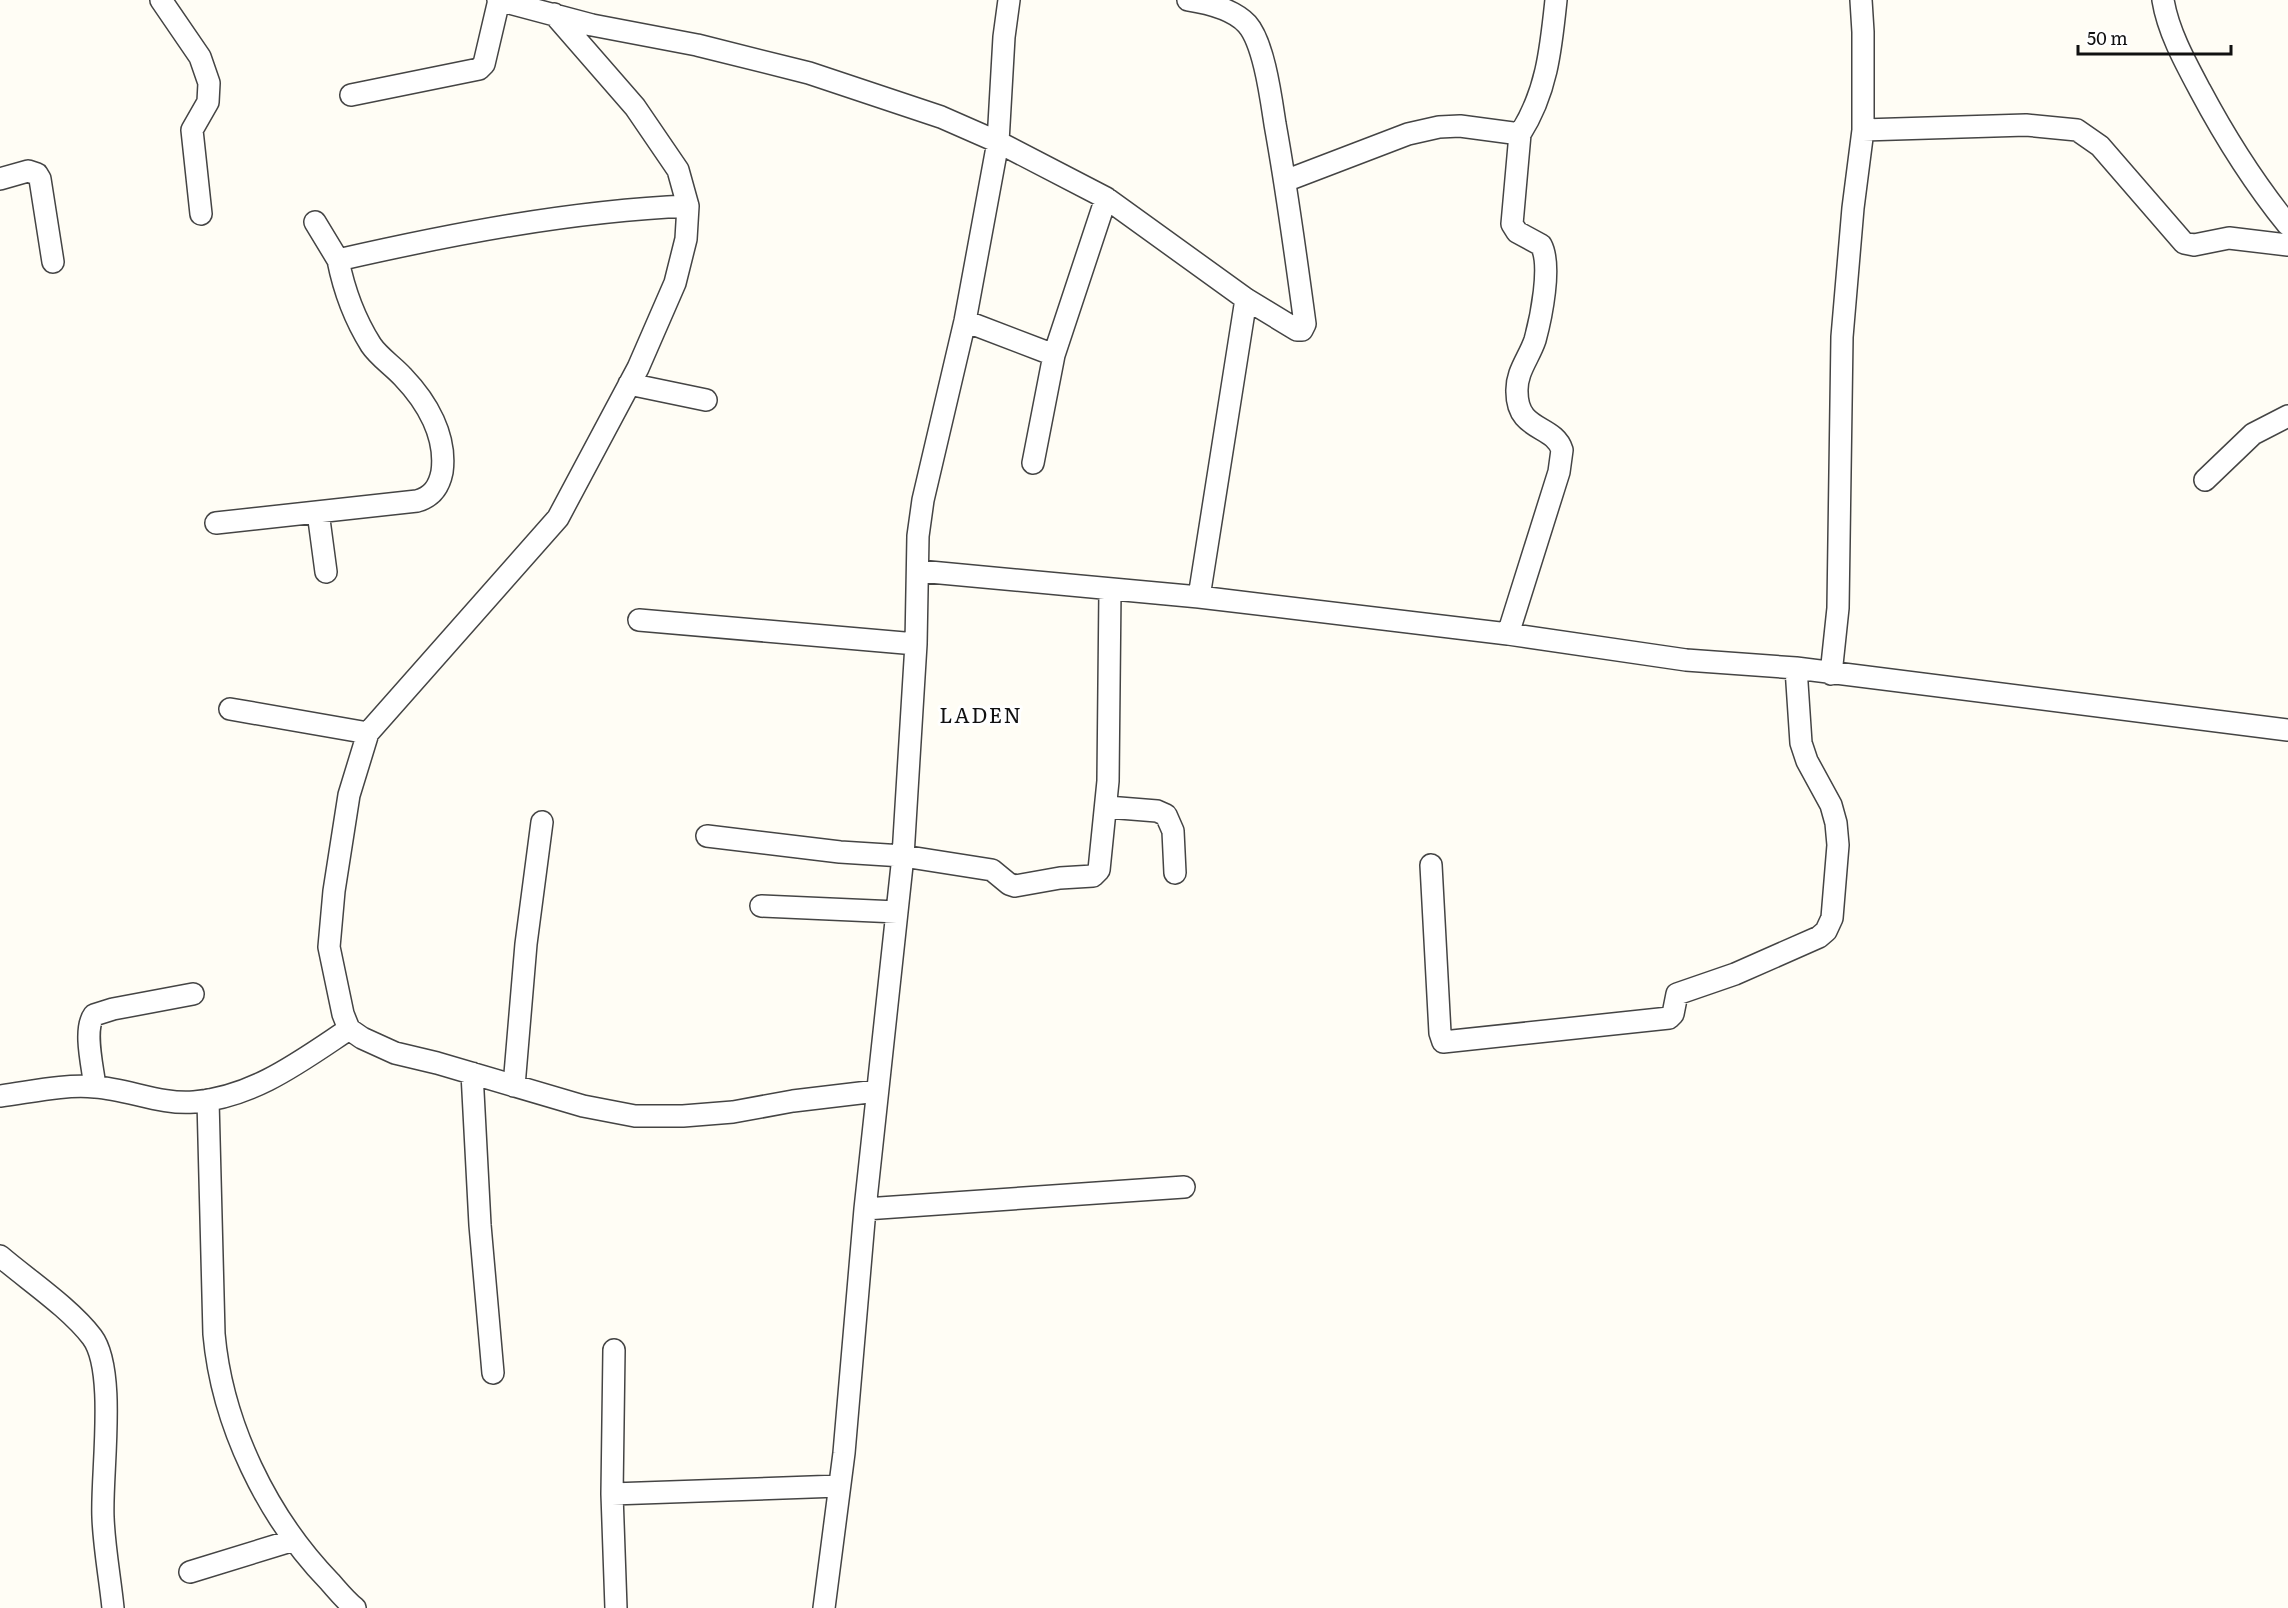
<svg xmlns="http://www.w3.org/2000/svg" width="2288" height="1608" font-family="Literata,serif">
<rect width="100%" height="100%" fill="#fffdf5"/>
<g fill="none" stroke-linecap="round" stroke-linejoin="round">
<g stroke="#444" stroke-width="24">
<path id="street" d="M161 0 200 57 209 83 208 102 192 130 201 214
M498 0 592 25 697 45 809 73 941 117 998 142 1106 198 1246 299 1297 330H1302L1305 324C1296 257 1287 190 1275 124 1271 98 1264 43 1247 24 1233 9 1207 3 1188 0
M2163 0C2168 31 2185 62 2200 90 2225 137 2254 183 2288 225
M554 14 635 107 678 170 688 206 686 239 675 283 638 368 558 518 368 733 349 795 334 891 329 947 343 1014 349 1029 362 1038 395 1053 437 1063 583 1106 635 1116H683L733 1112 793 1101 877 1091
M351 95 479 69 484 64 499 0
M1863 130 2026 125 2077 130 2100 146 2184 243 2194 245 2229 238 2288 245
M0 179 28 171 37 174 40 179 53 262
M1285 181 1408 134 1439 127 1460 126 1520 134C1547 92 1551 48 1556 0
M315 222 338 260
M965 321 1054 355
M629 384 706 400
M1033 463 1054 355 1106 198
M2205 480 2253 434 2288 416
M318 512 326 572
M216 523 417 501C432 497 439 487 442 472 447 436 427 402 403 377 393 366 379 357 371 345 354 318 344 290 338 260 452 234 571 211 688 206
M919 571 1199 597 1508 634 1686 660 1796 668 2288 730
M1199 597 1246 299
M639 620 916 644
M1508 634 1559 472 1562 450C1554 424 1517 432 1517 392 1516 372 1529 358 1535 340 1541 318 1552 265 1541 245L1517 232 1512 224 1520 134
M1831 674 1838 608 1842 337 1853 208 1863 130V32L1861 0
M230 709 368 733
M1107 807 1157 811 1166 815 1173 831 1175 873
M707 836 840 852 903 856 992 870 1009 884 1015 886 1060 878 1093 876 1099 870 1108 781 1110 590
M1431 865 1440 1033 1443 1042 1669 1018 1673 1014 1677 994 1735 974 1819 937 1826 931 1832 918 1838 845 1836 823 1831 805 1807 761 1801 743 1796 668
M761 906 897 912
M472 1073 480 1225 493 1373
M514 1086 526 944 542 822
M95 1087C93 1068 83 1030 94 1015L113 1009 193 994
M0 1096C31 1092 64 1084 95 1087 128 1089 161 1105 194 1102 254 1097 301 1061 349 1029
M208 1100 214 1334C222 1424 267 1517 330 1582 338 1591 346 1601 355 1608
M865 1209 1184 1187
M0 1256C28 1280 70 1308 92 1337 117 1370 101 1474 103 1517 104 1547 110 1578 113 1608
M614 1350 612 1494 616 1608
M612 1494 839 1486
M190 1572 294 1540
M824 1608 844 1453 865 1209 903 856 916 644 918 536 923 500 965 321 998 142 1004 37 1009 0"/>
</g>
<use href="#street" stroke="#fff" stroke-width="21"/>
</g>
<g text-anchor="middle" stroke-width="6" stroke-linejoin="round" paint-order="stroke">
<g font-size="21" letter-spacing="1.5" fill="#111" stroke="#fff">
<text x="981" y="723">LADEN</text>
</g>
</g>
<path d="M2078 45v9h153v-9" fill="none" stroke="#111111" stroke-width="3"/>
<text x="2087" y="45" font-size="18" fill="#111111" stroke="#ffffff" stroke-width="4.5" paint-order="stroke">50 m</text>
</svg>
